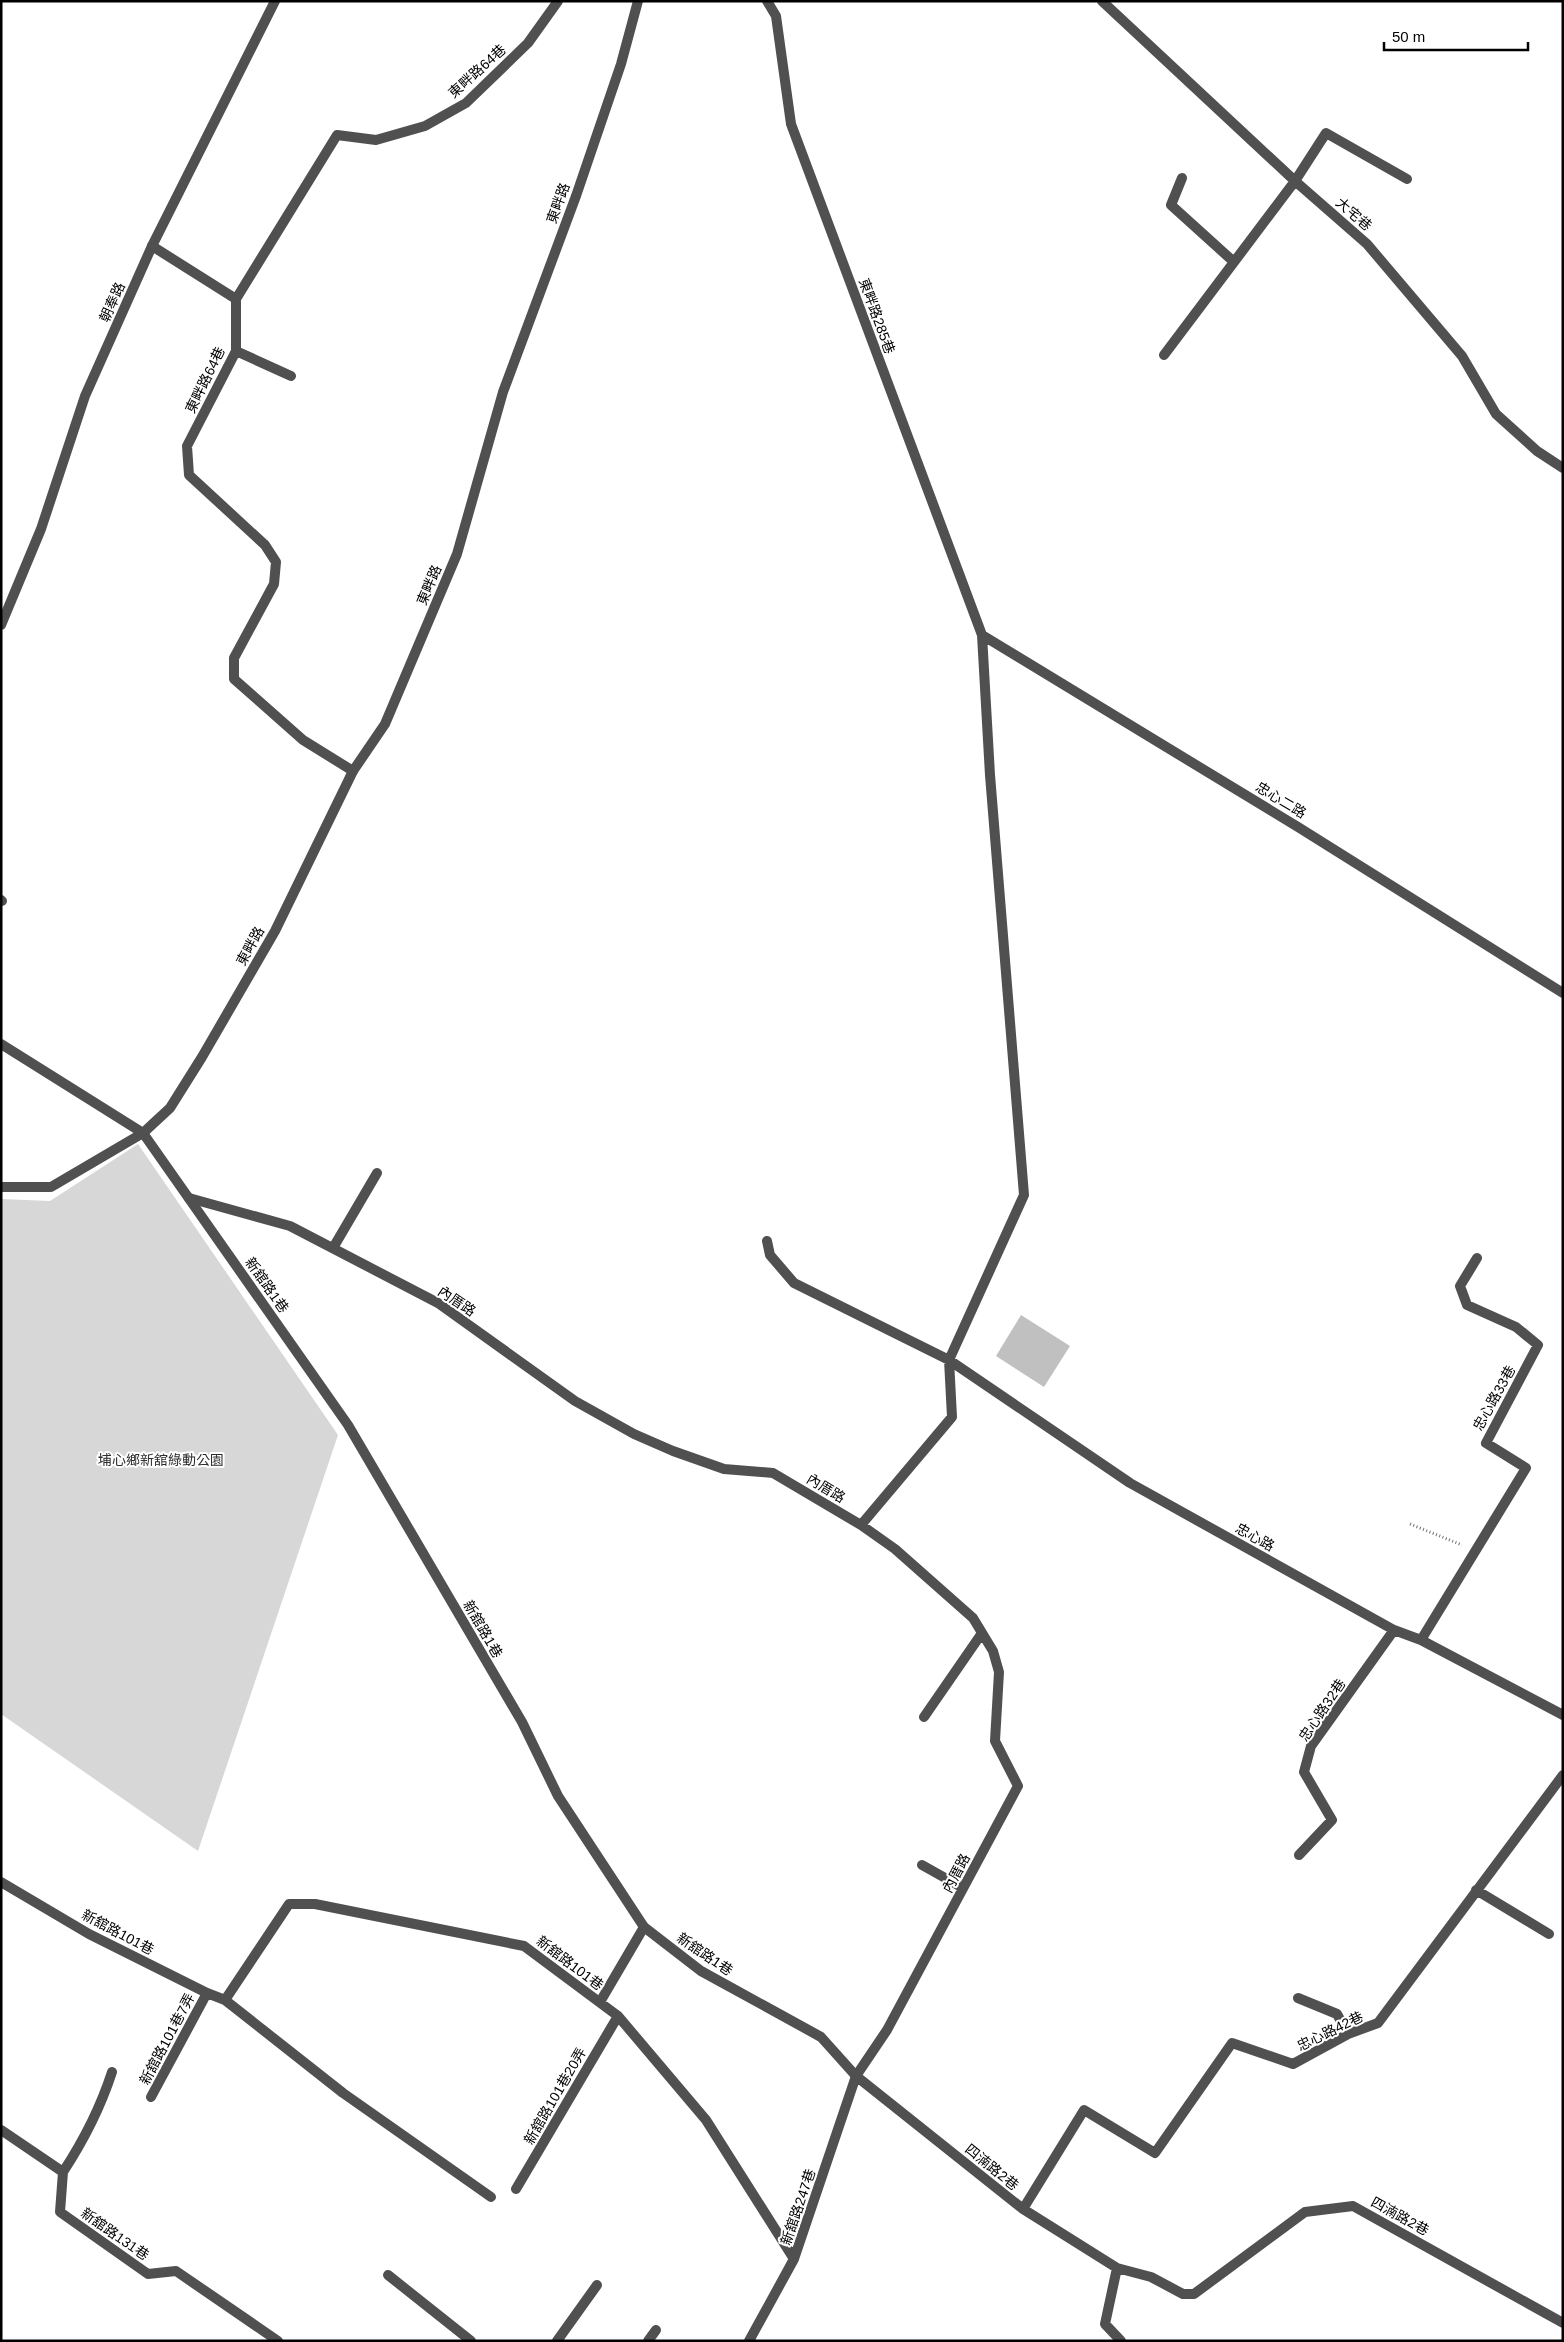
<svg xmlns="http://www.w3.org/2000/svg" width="1564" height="2342" font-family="Arial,'Noto Sans TC',sans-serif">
<rect width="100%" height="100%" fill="#fff"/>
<path fill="#d7d7d7" d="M138 1144 338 1435 198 1851 1 1714V1199L50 1201Z"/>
<path fill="#c0c0c0" d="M1021 1315 1070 1346 1044 1387 996 1356Z"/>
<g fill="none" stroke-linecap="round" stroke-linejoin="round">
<path stroke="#727272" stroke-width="3" stroke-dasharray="1 2.5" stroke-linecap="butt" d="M1410 1524 1462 1545"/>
<path stroke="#505050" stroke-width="10" d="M767 1 776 16 791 124 982 635 990 775 1024 1195 949 1360 952 1417 861 1525
M1102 1 1295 181 1367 244 1462 356 1496 414 1537 451 1563 468
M1182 178 1171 205 1234 262
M152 246 236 299
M236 351 291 376
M1164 355 1295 181 1326 133 1407 179
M982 635 1298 827 1563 993
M353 771 303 740 234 679V658L274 584 276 562 265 545 189 475 187 446 236 351V299L337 135 376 140 425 126 466 103 528 43 558 1
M1 900 2 901
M189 1198 290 1226 438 1303 575 1401 634 1434 673 1451 724 1469 773 1473 861 1525 895 1549 973 1618 993 1651 999 1672 995 1741 1018 1786 887 2030 856 2076 794 2259 749 2341
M767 1241 770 1255 794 1283 949 1360 1130 1483 1394 1630 1421 1640 1563 1715
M333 1248 377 1173
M1421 1640 1526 1468 1486 1443 1538 1345 1516 1327 1467 1305 1460 1286 1477 1258
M924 1717 982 1633
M1299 1855 1332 1820 1304 1772 1311 1746 1394 1630
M922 1865 963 1888
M1 1882 89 1934 207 1993 225 2000 343 2093 491 2197
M1476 1890 1549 1934
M1298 1998 1337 2014 1348 2034
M225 2000 289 1904H315L524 1946 618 2016 706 2120 794 2259
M600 2002 644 1927
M856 2076 1023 2209 1117 2268 1151 2277 1183 2294H1194L1305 2212 1353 2206 1563 2323
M151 2097 207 1993
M1 2130 63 2172 60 2212 148 2274 176 2271 278 2341
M63 2172C84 2140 100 2109 112 2072
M516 2189 618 2016
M1023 2209 1084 2110 1155 2153 1232 2043 1293 2064 1348 2034 1378 2023 1563 1775
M1117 2268 1105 2324 1121 2341
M388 2275 471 2341
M557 2341 597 2285
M648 2341 656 2330"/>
<path stroke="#505050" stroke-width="10" d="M1 625 41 529 85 396 152 246 275 1
M1 1187H51L143 1133 348 1425 522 1722 558 1796 644 1927 701 1971 821 2037 856 2076"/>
<path stroke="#505050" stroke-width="10" d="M1 1044 143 1133 170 1108 202 1057 275 931 353 771 385 724 457 554 503 392 576 196 621 64 638 1"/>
</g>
<g text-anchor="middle" stroke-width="4" stroke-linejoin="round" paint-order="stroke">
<g font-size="14" fill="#000" stroke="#fff">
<text transform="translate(477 71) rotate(-42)" y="5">東畔路64巷</text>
<text transform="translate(558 203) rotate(-70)" y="5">東畔路</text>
<text transform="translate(1354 214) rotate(41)" y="5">大宅巷</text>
<text transform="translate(112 302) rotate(-66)" y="5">朝奉路</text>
<text transform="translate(877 316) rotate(70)" y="5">東畔路285巷</text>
<text transform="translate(205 380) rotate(-64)" y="5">東畔路64巷</text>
<text transform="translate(429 585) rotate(-67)" y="5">東畔路</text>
<text transform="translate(1281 800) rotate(31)" y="5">忠心二路</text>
<text transform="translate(250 946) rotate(-61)" y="5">東畔路</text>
<text transform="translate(267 1285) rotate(55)" y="5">新舘路1巷</text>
<text transform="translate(457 1301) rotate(34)" y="5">內厝路</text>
<text transform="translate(1494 1398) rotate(-61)" y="5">忠心路33巷</text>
<text transform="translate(826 1488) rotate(31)" y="5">內厝路</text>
<text transform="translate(1255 1537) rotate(29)" y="5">忠心路</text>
<text transform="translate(483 1629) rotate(60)" y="5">新舘路1巷</text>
<text transform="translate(1322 1710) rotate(-56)" y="5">忠心路32巷</text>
<text transform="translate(956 1873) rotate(-62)" y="5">內厝路</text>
<text transform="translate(118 1932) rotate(28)" y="5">新舘路101巷</text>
<text transform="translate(705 1954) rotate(34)" y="5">新舘路1巷</text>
<text transform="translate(570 1963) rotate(37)" y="5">新舘路101巷</text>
<text transform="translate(1330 2031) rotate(-26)" y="5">忠心路42巷</text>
<text transform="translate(167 2039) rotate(-62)" y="5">新舘路101巷7弄</text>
<text transform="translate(555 2096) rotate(-60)" y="5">新舘路101巷20弄</text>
<text transform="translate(992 2167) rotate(39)" y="5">四湳路2巷</text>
<text transform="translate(798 2207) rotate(-71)" y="5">新舘路247巷</text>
<text transform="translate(1400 2216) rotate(29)" y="5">四湳路2巷</text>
<text transform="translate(115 2234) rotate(35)" y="5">新舘路131巷</text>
</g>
<g font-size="14" fill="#2e2e2e" stroke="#fff">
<text x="161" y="1465">埔心鄉新舘綠動公園</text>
</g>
</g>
<rect width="1564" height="2342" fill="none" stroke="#000000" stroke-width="5"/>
<path d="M1384 42v8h144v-8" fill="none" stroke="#000000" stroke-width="2.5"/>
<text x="1392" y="42" font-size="15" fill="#000000" stroke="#ffffff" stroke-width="4" paint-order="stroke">50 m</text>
</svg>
